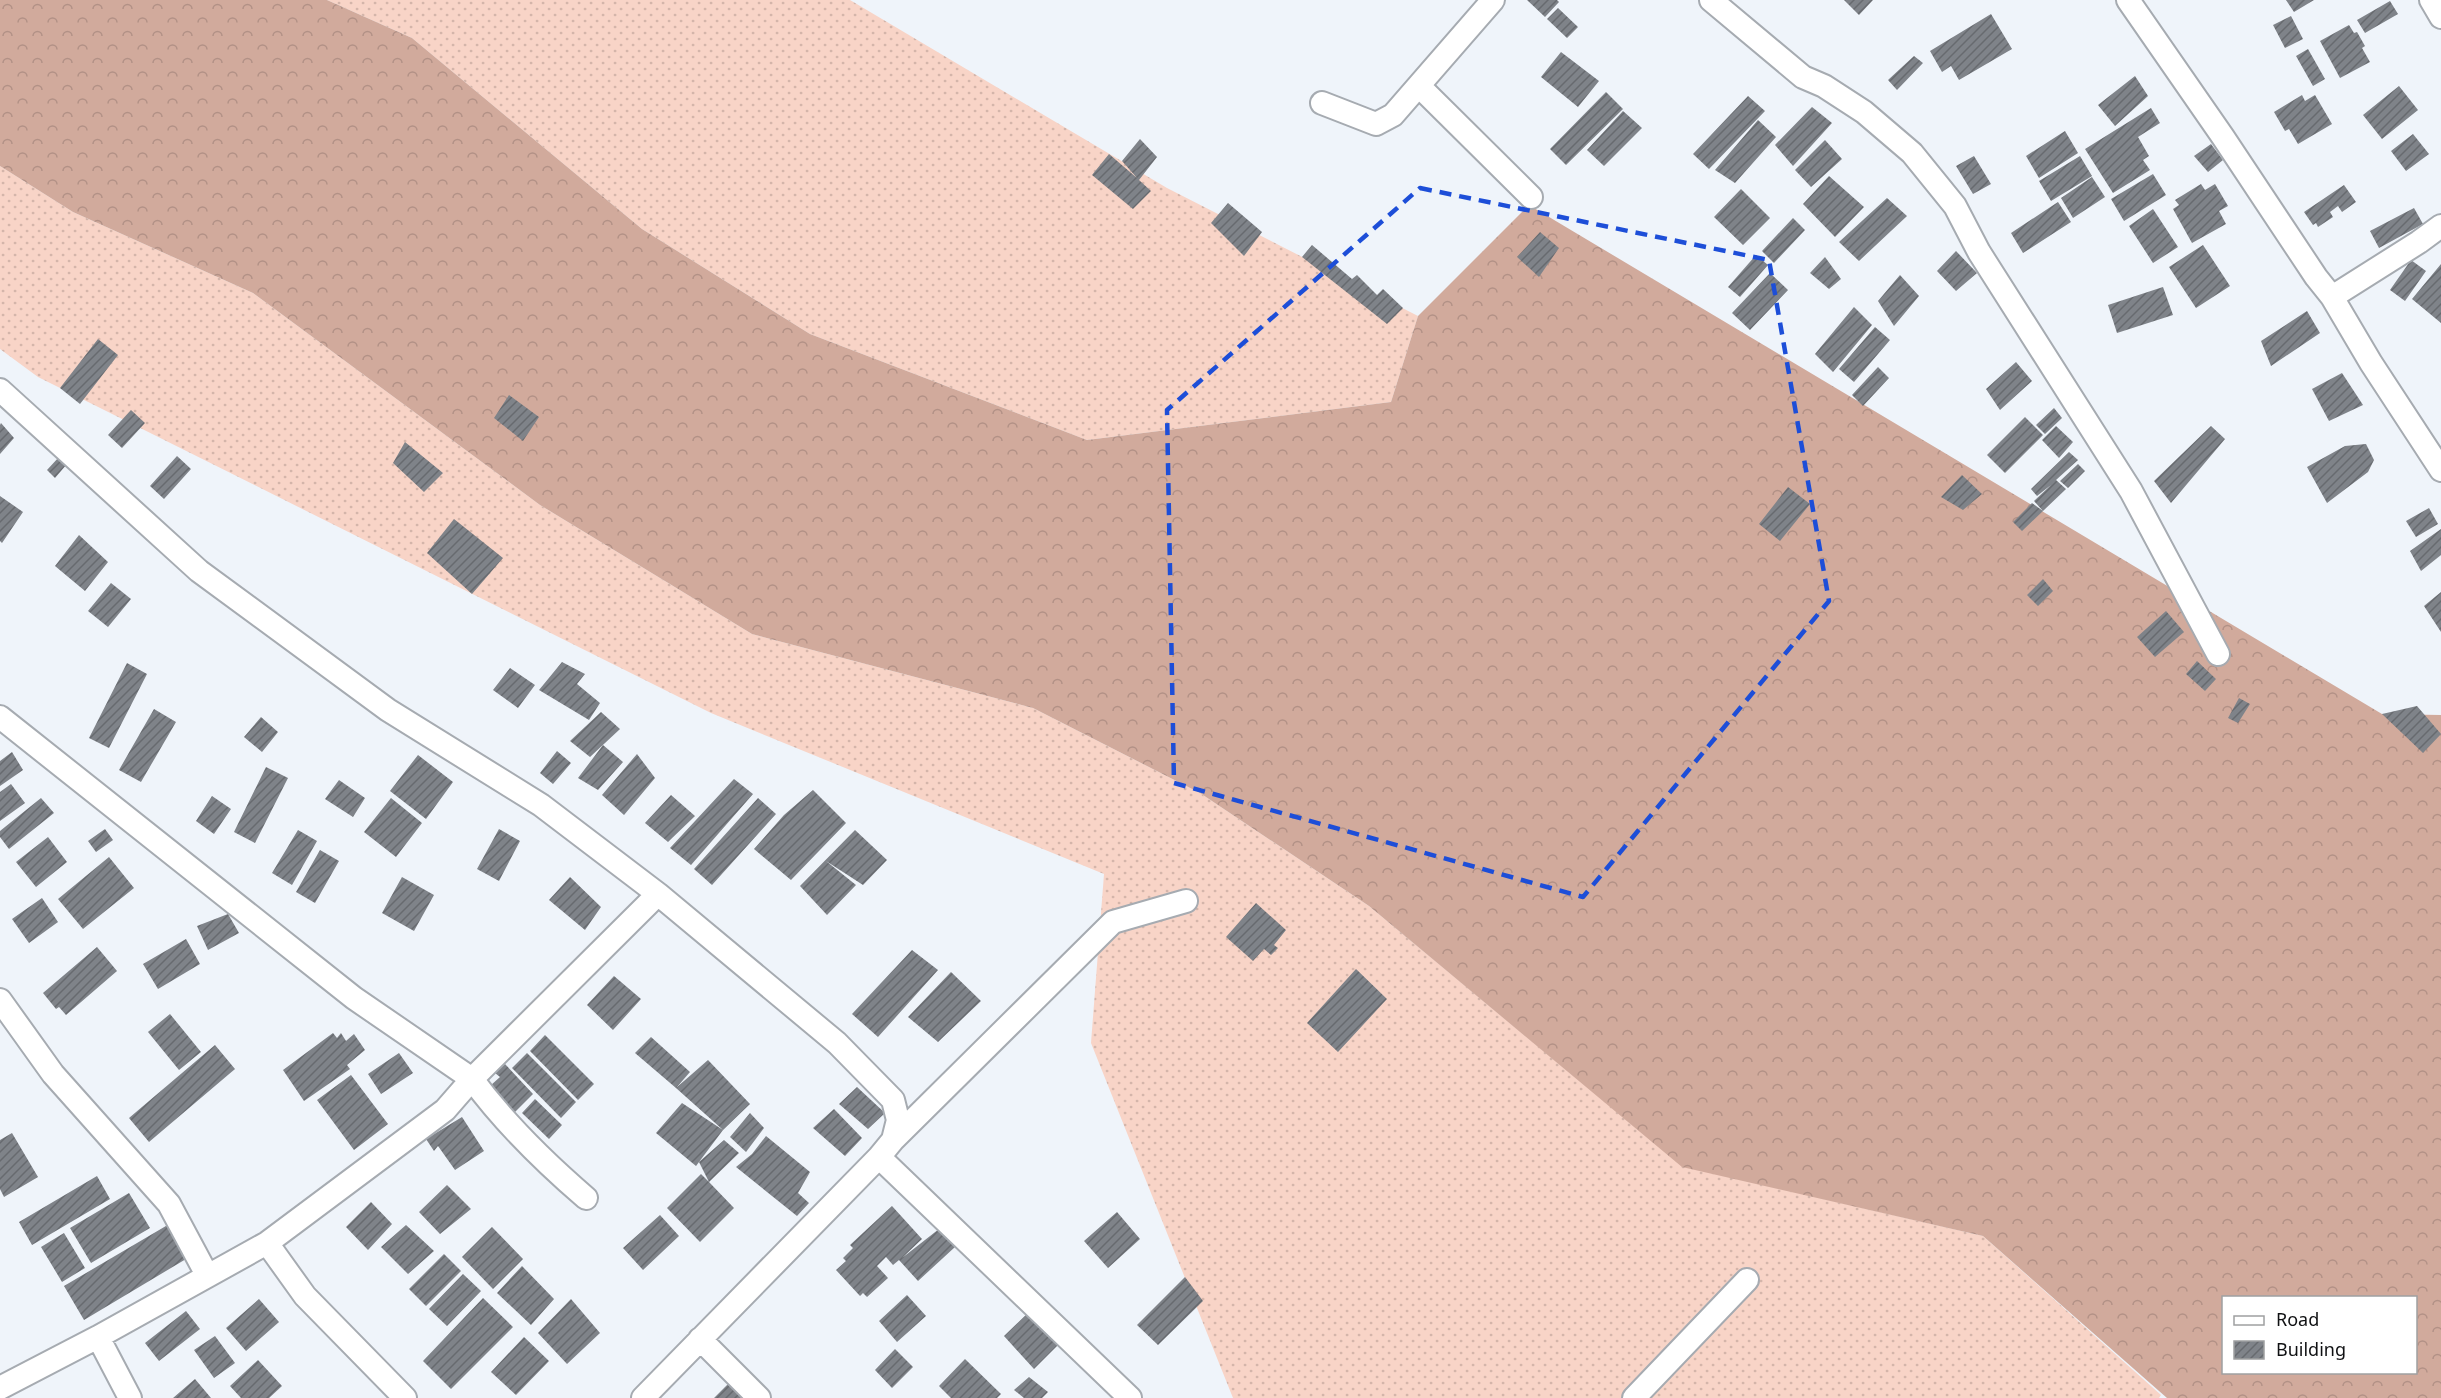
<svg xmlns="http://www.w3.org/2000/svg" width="2441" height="1398" font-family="'Noto Sans',sans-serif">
<defs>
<pattern id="grass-dots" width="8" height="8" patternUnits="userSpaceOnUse" patternTransform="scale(1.5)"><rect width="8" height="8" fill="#f8d4c7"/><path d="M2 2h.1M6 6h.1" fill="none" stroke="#d4b5aa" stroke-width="1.8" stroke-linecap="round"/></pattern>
<pattern id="forest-crowns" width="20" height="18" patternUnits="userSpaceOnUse" patternTransform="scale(1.5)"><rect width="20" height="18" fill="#d1aa9c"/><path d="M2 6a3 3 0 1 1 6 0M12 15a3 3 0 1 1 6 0" fill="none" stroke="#b29186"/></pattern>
<pattern id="building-hatch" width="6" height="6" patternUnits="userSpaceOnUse" patternTransform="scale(1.5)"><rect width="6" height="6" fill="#7f8389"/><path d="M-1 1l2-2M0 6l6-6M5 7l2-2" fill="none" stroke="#676a6f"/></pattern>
</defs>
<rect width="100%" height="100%" fill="#eff4fa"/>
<path fill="url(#grass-dots)" d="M327 0H850L1167 188 1418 316 1391 402 1087 440 810 334 642 229 412 38Z
M0 166 73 212 253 293 540 505 752 634 1033 708 1200 793 1369 906 1682 1166 1983 1236 2161 1395 2159 1398H1233L1091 1043 1104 874 711 713 38 377 0 349Z"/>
<path fill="url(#forest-crowns)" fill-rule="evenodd" d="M0 0H327L412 38 642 229 810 334 1087 440 1391 402 1418 316 1529 205 2382 714 2441 715V1398H2167L1983 1236 1682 1167 1369 906 1200 793 1033 708 752 634 540 505 253 293 73 212 0 166ZM2224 1298H2416V1372H2224Z"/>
<path fill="url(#building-hatch)" d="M1527 0H1557L1559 2 1545 17Z
M1844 0H1873L1859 15Z
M2286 0H2314L2294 12Z
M2390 1 2398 14 2365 33 2357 20Z
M1558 8 1578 27 1567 38 1547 19Z
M1991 14 2012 49 1959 80 1951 66 1942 72 1930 51Z
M2291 16 2303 39 2285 48 2273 25Z
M2349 25 2354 33 2357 32 2365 46 2362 48 2370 62 2340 78 2320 41Z
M2308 49 2325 79 2313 86 2296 56Z
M1561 52 1599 81 1578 107 1541 77Z
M1914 56 1923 63 1897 90 1888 80Z
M2135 76 2148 96 2115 126 2098 105Z
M2399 86 2418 110 2382 139 2363 115Z
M1606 92 1623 109 1566 165 1550 149Z
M2302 95 2305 101 2315 95 2332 124 2298 144 2289 129 2285 131 2274 112Z
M1748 96 1765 111 1709 169 1693 154Z
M1812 107 1832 123 1793 166 1775 145Z
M2151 108 2160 123 2138 137 2149 156 2143 160 2150 170 2113 193 2085 149Z
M1623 111 1642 128 1604 166 1587 150Z
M1758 120 1776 137 1735 183 1715 170Z
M2065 131 2078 153 2039 178 2026 156Z
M2413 134 2429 154 2406 171 2391 151Z
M1140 139 1157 157 1139 180 1151 191 1133 209 1092 175 1109 154 1137 178 1122 161Z
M1825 140 1842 159 1811 187 1795 170Z
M2211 144 2223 160 2208 172 2194 156Z
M1974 156 1991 184 1973 194 1956 166Z
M2080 156 2092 176 2051 201 2039 181Z
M2153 174 2166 195 2124 221 2111 199Z
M1829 176 1864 207 1835 237 1803 204Z
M2092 177 2105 197 2073 218 2061 198Z
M2201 184 2205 190 2215 184 2228 206 2219 211 2226 224 2192 243 2173 209 2179 205 2175 200Z
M2344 185 2356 202 2342 212 2338 206 2330 212 2333 217 2318 227 2316 223 2313 225 2304 212Z
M1741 189 1770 218 1743 245 1714 217Z
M1887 198 1907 216 1859 261 1839 242Z
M2058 202 2071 222 2023 253 2011 233Z
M1228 203 1262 232 1244 256 1211 223Z
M2414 208 2423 224 2379 248 2370 231Z
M2153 209 2178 247 2153 263 2129 226Z
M1793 218 1805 230 1774 263 1762 251Z
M1540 232 1559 248 1539 277 1517 257Z
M1312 245 1352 279 1357 275 1377 295 1383 289 1403 308 1387 324 1302 257Z
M2203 245 2230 286 2196 308 2169 267Z
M1956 251 1977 273 1956 291 1937 271Z
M1756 255 1768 265 1740 297 1728 287Z
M1825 257 1841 279 1829 289 1810 273Z
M2411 260 2426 271 2405 301 2390 290Z
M2441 264V323L2412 299Z
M1770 273 1788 290 1750 330 1732 313Z
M1900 275 1919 296 1894 326 1878 301Z
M2163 287 2173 315 2117 333 2108 305Z
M1854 307 1872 325 1833 372 1815 354Z
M2307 311 2320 333 2271 366 2261 341Z
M1875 327 1890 340 1854 382 1839 369Z
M98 339 118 355 80 404 60 388Z
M2016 362 2032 381 2000 410 1986 389Z
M1878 367 1889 378 1863 406 1852 395Z
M2342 373 2363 405 2329 421 2312 389Z
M509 395 539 417 523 441 494 418Z
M2054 408 2062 418 2045 434 2036 425Z
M131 410 145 423 122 448 108 435Z
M2025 417 2043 435 2005 473 1987 455Z
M1 423 14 438 0 454V425Z
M2056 426 2073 442 2059 458 2042 440Z
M2211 426 2225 439 2171 503 2154 481Z
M405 442 443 473 424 492 393 463Z
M2366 444 2374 460 2368 472 2327 503 2307 467 2345 446Z
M2069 452 2078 460 2056 480 2066 489 2043 511 2034 501 2051 485 2037 496 2031 489Z
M177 456 191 469 164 499 150 486Z
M59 457 67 464 55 478 47 470Z
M2078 464 2085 471 2068 488 2060 481Z
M1962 475 1982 494 1963 510 1941 497Z
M1788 487 1810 504 1780 541 1759 524Z
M0 496 23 512 2 543 0 541Z
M2032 503 2043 511 2022 531 2013 522Z
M2429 508 2438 524 2416 537 2406 521Z
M454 519 503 558 472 594 427 553Z
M2441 529V555L2421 571 2410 551Z
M79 535 108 562 85 591 55 566Z
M2043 579 2053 591 2038 606 2027 595Z
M111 583 131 599 108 627 88 611Z
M2441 592V632L2424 606Z
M2166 611 2184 632 2155 657 2137 637Z
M2197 661 2216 679 2205 691 2186 674Z
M562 662 585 674 577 684 600 703 589 720 539 690Z
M127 663 147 674 109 748 89 738Z
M510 668 535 685 518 708 493 690Z
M2239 698 2250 704 2238 723 2228 718Z
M2417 706 2441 734 2423 753 2382 714Z
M154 709 176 722 141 782 119 770Z
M601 712 620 729 590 757 570 741Z
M261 717 278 732 262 752 244 737Z
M603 745 623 762 598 790 578 778Z
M557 751 571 763 553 784 540 773Z
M12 752 23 770 0 786V761Z
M637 754 655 778 624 815 602 795Z
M418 755 453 782 426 819 390 791Z
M266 767 288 778 255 843 234 832Z
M734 779 753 794 691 865 670 848Z
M339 780 365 798 353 817 325 799Z
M11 784 25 803 0 821V792Z
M813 790 846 823 791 880 754 849 784 815Z
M671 795 695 816 668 842 645 823Z
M212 796 231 809 214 834 196 821Z
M41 798 54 813 9 849 0 837V831Z
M391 798 422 823 396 857 364 832Z
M758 798 776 814 712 885 694 869Z
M105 829 113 840 96 852 88 841Z
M499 829 520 841 499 881 477 869Z
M298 830 317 841 292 885 272 873Z
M855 830 887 860 863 885 826 861 856 885 827 915 800 886Z
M48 837 67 862 36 887 16 862Z
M320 850 339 861 315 903 296 892Z
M109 857 134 888 83 929 58 899Z
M402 877 434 895 414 931 382 913Z
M570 877 601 907 585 930 549 900Z
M42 898 58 922 29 943 12 919Z
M1256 903 1286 930 1274 945 1278 948 1271 955 1264 949 1253 961 1226 937Z
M228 914 239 933 208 950 197 926Z
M186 939 200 964 158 989 143 964Z
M97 947 117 971 66 1015 59 1007 56 1009 43 993Z
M912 950 938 970 878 1037 852 1014Z
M1356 969 1387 999 1338 1052 1307 1023Z
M951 972 981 1001 938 1042 908 1017Z
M614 976 641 999 613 1030 587 1005Z
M170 1014 201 1052 179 1070 148 1032Z
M333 1033 337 1038 341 1033 346 1041 354 1034 365 1050 347 1065 350 1069 304 1101 283 1070Z
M545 1035 594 1084 578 1100 530 1051Z
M651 1037 690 1072 676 1088 635 1053Z
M215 1045 235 1069 149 1142 129 1118Z
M399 1053 413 1073 381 1094 368 1074Z
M527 1053 576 1102 561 1118 512 1068Z
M708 1060 750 1104 723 1130 696 1166 656 1133 682 1103 723 1130 676 1088Z
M505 1064 533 1094 515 1112 490 1086 500 1077 495 1073Z
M351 1075 388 1124 354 1150 317 1100Z
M857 1087 885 1113 868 1129 839 1104Z
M535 1099 562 1125 549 1139 522 1113Z
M834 1109 862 1138 845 1156 813 1128Z
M750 1113 764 1128 746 1152 730 1137Z
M462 1117 484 1151 455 1170 438 1146 434 1151 426 1139Z
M12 1133 38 1177 4 1197 0 1189V1140Z
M766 1136 810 1172 798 1193 809 1203 797 1216 736 1167 752 1154Z
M724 1140 739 1153 709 1182 734 1208 700 1242 667 1208 701 1174 709 1182 699 1162Z
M97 1176 110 1199 32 1245 19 1222Z
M447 1185 471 1209 440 1234 419 1212Z
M129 1193 150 1228 91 1263 70 1228Z
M371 1202 392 1224 368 1250 346 1227Z
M892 1206 922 1239 902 1258 939 1229 955 1247 918 1281 899 1260 893 1265 886 1257 877 1266 888 1278 867 1297 863 1293 860 1296 836 1270 846 1261 843 1258 853 1248 850 1245Z
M1117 1212 1140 1239 1108 1268 1084 1241Z
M660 1215 679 1236 643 1270 623 1248Z
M171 1223 191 1256 84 1320 64 1286Z
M406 1225 434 1251 408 1274 381 1247Z
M492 1227 523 1259 493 1289 462 1257Z
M64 1233 85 1268 62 1282 41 1247Z
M444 1254 461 1271 426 1306 409 1289Z
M522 1266 554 1299 531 1325 497 1293Z
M463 1274 481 1291 447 1326 429 1309Z
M1185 1277 1203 1301 1158 1345 1137 1325Z
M907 1295 926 1316 897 1342 879 1321Z
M483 1298 513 1327 451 1389 423 1361Z
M259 1299 279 1322 246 1351 226 1328Z
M571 1299 600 1333 567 1364 538 1333Z
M186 1311 200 1329 159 1361 145 1343Z
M1029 1312 1059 1344 1034 1369 1004 1336Z
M215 1336 235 1363 214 1378 194 1350Z
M524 1337 549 1361 516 1395 491 1372Z
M895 1349 913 1367 892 1388 875 1370Z
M965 1359 1001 1394 997 1398H951L939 1386Z
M258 1360 282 1386 269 1398H241L230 1386Z
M1029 1377 1048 1392 1042 1398H1024L1014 1390Z
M195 1379 211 1398H173Z
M728 1384 742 1398H714Z"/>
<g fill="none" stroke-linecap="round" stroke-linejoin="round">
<g stroke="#a6abb1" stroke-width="26">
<path id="minor" d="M1711 0 1803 77 1824 86 1864 112 1912 153 1955 206 1979 252 2131 491 2218 654
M2128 0 2223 137 2316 277 2332 297 2371 363 2441 470
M2431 0 2441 17
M1419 86 1531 197
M1322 103 1376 124 1393 115 1493 0
M2332 297 2419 242 2441 226
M0 390 199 571 388 710 541 805 658 894 837 1043 893 1100 898 1120 893 1140 879 1157 643 1398
M0 717 354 998 472 1079 658 894
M0 1000 53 1074 169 1204 207 1275
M893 1140 1113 922 1186 901
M879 1157 1130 1398
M267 1243 305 1296 405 1398
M98 1337 130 1398
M700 1339 759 1398
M0 1388 98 1337 267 1243 445 1110 472 1079C505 1124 543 1161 586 1198
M1634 1398 1747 1280"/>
</g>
<use href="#minor" stroke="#fff" stroke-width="22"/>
</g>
<path fill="none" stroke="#1d4ed8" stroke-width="4.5" stroke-dasharray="12 8" stroke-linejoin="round" d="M1420 188 1769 260 1829 601 1583 897 1174 783 1167 410Z"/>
<rect x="2222" y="1296" width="195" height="78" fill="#ffffff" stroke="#9fa0a1" stroke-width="1.5"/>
<rect x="2234" y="1316" width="30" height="9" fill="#ffffff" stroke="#9fa0a1" stroke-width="1.5"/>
<text x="2276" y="1326" font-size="18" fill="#101113">Road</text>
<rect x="2234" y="1341" width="30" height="18" fill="url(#building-hatch)" stroke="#9fa0a1" stroke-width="1.5"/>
<text x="2276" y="1356" font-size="18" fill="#101113">Building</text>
</svg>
